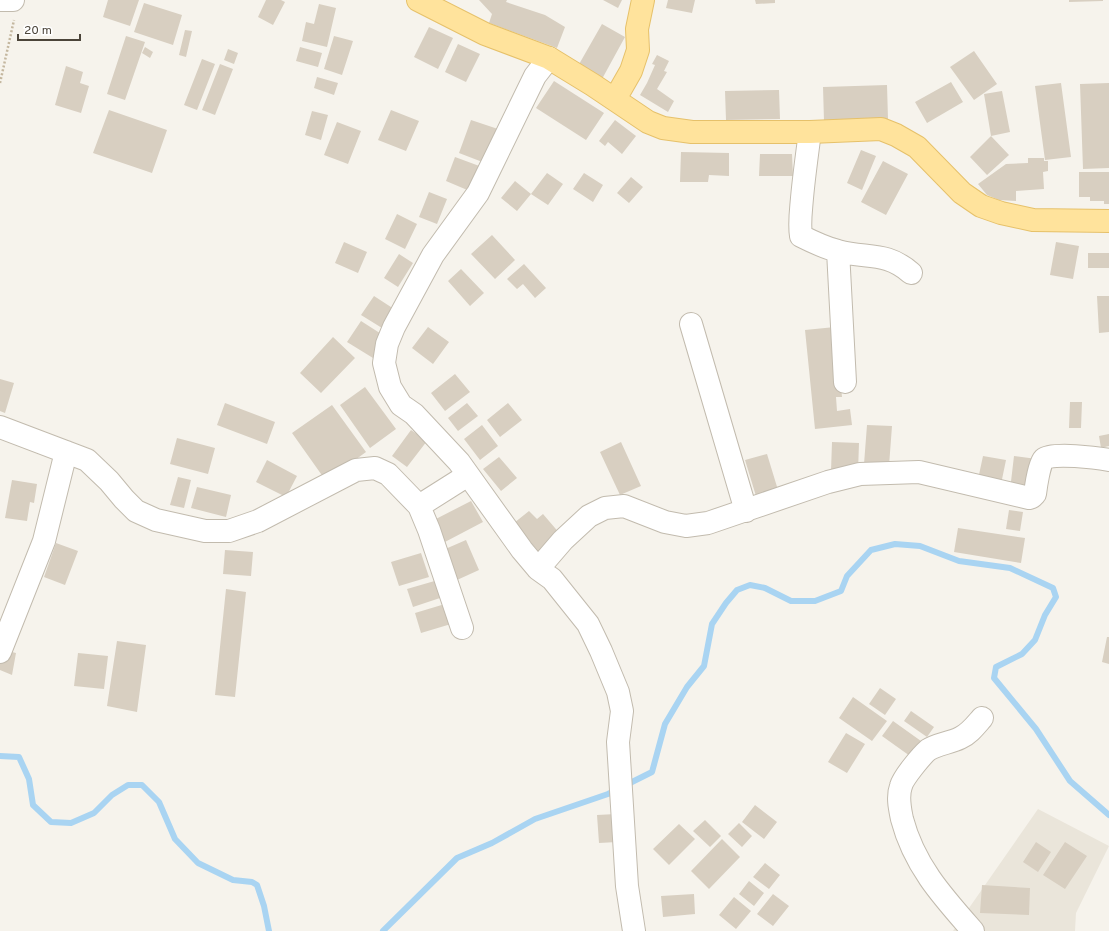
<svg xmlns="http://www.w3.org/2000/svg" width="1109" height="931" font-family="Overpass,sans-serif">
<rect width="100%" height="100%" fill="#f6f3ec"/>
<path fill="#eae5da" d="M1038 809 1109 846 1076 913 1075 931H953Z"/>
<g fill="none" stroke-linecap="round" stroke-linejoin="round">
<path stroke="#a9d4f2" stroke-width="6" d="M0 756 19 757 29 779 33 805 51 822 71 823 94 813 112 795 128 785H142L159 802 175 839 198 863 233 880 252 882 257 885 264 906 269 931
M383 931 457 858 492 843 535 819 608 794 652 772 665 724 687 687 704 666 712 624 726 603 737 590 750 585 765 588 791 601H815L841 591 847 576 871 550 895 544 920 546 959 561 1010 568 1053 588 1056 597 1045 615 1035 640 1022 654 996 667 994 678 1036 729 1070 781 1109 815"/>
</g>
<path fill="#d8cfc1" d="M108 0H139L130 26 103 17Z
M266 0H281L285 2 273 25 258 17Z
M479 0H507L506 2 545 15 565 27 557 48 489 23 492 14Z
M603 0H622L618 8Z
M668 0H695L692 13 666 8Z
M755 0H775V3L756 4Z
M1069 0H1103V1L1069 2Z
M144 3 182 15 173 45 134 32Z
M319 4 336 8 327 47 302 41 306 22 314 24Z
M602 24 625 37 602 79 578 66Z
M429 27 453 38 438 69 414 57Z
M185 30 192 31 186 57 179 55Z
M126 36 145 42 125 100 107 94Z
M334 36 353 41 342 75 324 69Z
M458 44 480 54 466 82 445 72Z
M145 47 153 52 150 58 142 53Z
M300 47 322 53 318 67 296 61Z
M228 49 238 53 234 64 224 60Z
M974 51 997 84 974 100 950 67Z
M657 55 669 61 664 71 667 72 657 89 674 101 668 112 640 95 647 83 655 65 652 64Z
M202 59 215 64 197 110 184 105Z
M220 64 233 69 215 115 202 110Z
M66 66 83 72 80 83 89 86 81 113 55 105Z
M317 77 338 83 334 95 314 88Z
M554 81 604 113 586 140 536 108Z
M951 82 963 102 927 123 915 102Z
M1061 83 1071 157 1045 160 1035 86Z
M1109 83V168L1083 169 1080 84Z
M887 85 888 119 824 121 823 87Z
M779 90 780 119 726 120 725 91Z
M1002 91 1010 132 991 136 1009 155 987 175 970 157 991 136 984 94Z
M109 110 167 130 152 173 93 153Z
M391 110 419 121 406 151 378 140Z
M312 111 328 115 321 140 305 135Z
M471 120 498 129 485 163 459 153Z
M615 120 636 136 622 154 608 142 605 146 599 141Z
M337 122 361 131 348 164 324 155Z
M861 150 876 156 862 190 847 183Z
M681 152 729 153V176L709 175 708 182H680Z
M760 154H792L793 176H759Z
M455 157 482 167 472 192 446 181Z
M1028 158H1044V161H1043H1048V171L1043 172 1044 189 1016 191V201L999 200 987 195 978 184 1006 164 1028 163Z
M883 161 908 174 886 215 861 202Z
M1079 172H1109V204H1104V201H1090V197H1079Z
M547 173 563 184 548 205 531 194Z
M584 173 603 185 593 202 573 189Z
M631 177 643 187 629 203 617 193Z
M515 181 531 194 517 211 501 198Z
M429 192 447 199 437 224 419 217Z
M397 214 417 224 405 249 385 239Z
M492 235 515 260 495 279 471 254Z
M344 242 367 252 358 273 335 263Z
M1056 242 1079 246 1073 279 1050 275Z
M1088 253H1109V268H1088Z
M399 254 413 263 398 287 384 278Z
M524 264 546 288 535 298 523 284 517 289 507 279Z
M461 269 484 293 470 306 448 281Z
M374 296 394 309 382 328 361 315Z
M1097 296H1109V332L1099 333Z
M361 321 386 337 373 358 347 342Z
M428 327 449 342 433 364 412 348Z
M835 327 842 397H836L837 411 850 409 852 425 815 429 805 330Z
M333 337 355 358 321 393 300 373Z
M455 374 470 392 445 411 431 393Z
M0 379 14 383 5 413 0 411Z
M365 387 396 429 370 448 340 405Z
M1070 402H1082L1081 428H1069Z
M225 403 275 422 267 444 217 425Z
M467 403 478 416 458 431 448 418Z
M508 403 522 420 500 437 487 420Z
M332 405 366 452 326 481 292 433Z
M482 425 498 446 480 460 464 439Z
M867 425 892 426 889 466 864 464Z
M411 430 427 441 407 467 392 456Z
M1109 434V446L1101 448 1099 436Z
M177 438 215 448 208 474 170 464Z
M621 442 641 486 620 495 600 452Z
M832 442 859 443 858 472 831 471Z
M767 454 778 490 756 496 745 460Z
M983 456 1006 460 1000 489 977 484Z
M1014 456 1037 459 1033 493 1010 490Z
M499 457 517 478 501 491 483 469Z
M267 460 297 476 286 497 256 482Z
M178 477 191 480 184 508 170 505Z
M12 480 37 484 34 503 30 502 27 521 5 518Z
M197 487 231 495 226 517 191 508Z
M471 501 483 522 443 543 432 521Z
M1009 510 1023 512 1020 531 1006 529Z
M529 511 537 519 543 514 561 535 540 553 514 523Z
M958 528 1025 538 1021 563 954 552Z
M466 540 479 570 457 580 443 550Z
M56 543 78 551 65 585 44 577Z
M225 550 253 552 251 576 223 574Z
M421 553 429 577 399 586 391 562Z
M438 580 443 597 413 607 407 589Z
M226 589 246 592 235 697 215 695Z
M445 604 451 624 421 633 415 613Z
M1107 637H1109V664L1102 662Z
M117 641 146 645 137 712 107 706Z
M4 650 16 653 12 675 0 670V664Z
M78 653 108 656 104 689 74 686Z
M880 688 896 699 885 715 869 704Z
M853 697 887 721 872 741 839 718Z
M911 711 934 727 927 737 904 721Z
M893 721 921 741 910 756 882 736Z
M846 733 865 744 847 773 828 762Z
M755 805 777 822 764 839 742 822Z
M616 814 617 842 599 843 597 815Z
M705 820 721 836 710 847 693 831Z
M739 823 752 836 742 847 728 834Z
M679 824 695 839 669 865 653 849Z
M722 839 740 857 709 889 691 871Z
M1036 842 1051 852 1038 872 1023 862Z
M1065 842 1087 856 1065 889 1043 875Z
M765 863 780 875 769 889 753 877Z
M749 881 764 893 754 906 739 894Z
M982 885 1030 888 1029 915 980 913Z
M694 894 695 914 663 917 661 896Z
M773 894 789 906 773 926 757 914Z
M734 897 751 911 736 929 719 915Z"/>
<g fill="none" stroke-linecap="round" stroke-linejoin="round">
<g stroke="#c2bbae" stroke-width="24">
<path id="minor" d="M0 0H13
M549 58 535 76 478 193 433 255 394 327 387 344 384 363 390 387 401 405 414 414 459 462 522 550 538 569 552 579 588 624 601 651 618 692 622 711 618 742 627 886 634 931
M810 132C807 154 804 176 802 198 801 211 799 223 801 236 813 242 825 248 838 251 867 259 886 251 911 273
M838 251 845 382
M691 324 746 511
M0 427 87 460 109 481 124 499 136 511 156 520 205 531H229L258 521 356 470 375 468 388 474 419 506 429 530 462 628
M419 506 468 475
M538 569 563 540 589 516 605 508 624 506 665 522 686 526 708 523 828 482 860 474 919 472 1029 498 1032 497 1035 494C1036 486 1039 464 1044 459 1052 452 1098 458 1109 460
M0 652 44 541 66 452
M973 931C942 896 914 865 902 819 900 809 897 797 901 786 903 778 921 756 928 750 937 744 950 743 960 738 969 734 975 726 982 718"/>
</g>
<g stroke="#e6c16a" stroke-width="24">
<path id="major" d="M418 0 485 34 549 58 593 85 648 122 663 128 692 132H810L881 129 896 135 917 147 962 193 981 206 1001 213 1033 220 1109 221
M615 99 631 71 638 50 637 29 643 0"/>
</g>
<path stroke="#c4b79f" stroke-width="2.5" stroke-dasharray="2 2" stroke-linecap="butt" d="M0 83 14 20"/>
<use href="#minor" stroke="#fff" stroke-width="22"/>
<use href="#major" stroke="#ffe39c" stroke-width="22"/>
</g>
<path d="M18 34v6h62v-6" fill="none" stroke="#4b4439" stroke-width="2"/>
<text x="24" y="34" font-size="12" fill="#4b4439" stroke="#ffffff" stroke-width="3" paint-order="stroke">20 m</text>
</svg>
